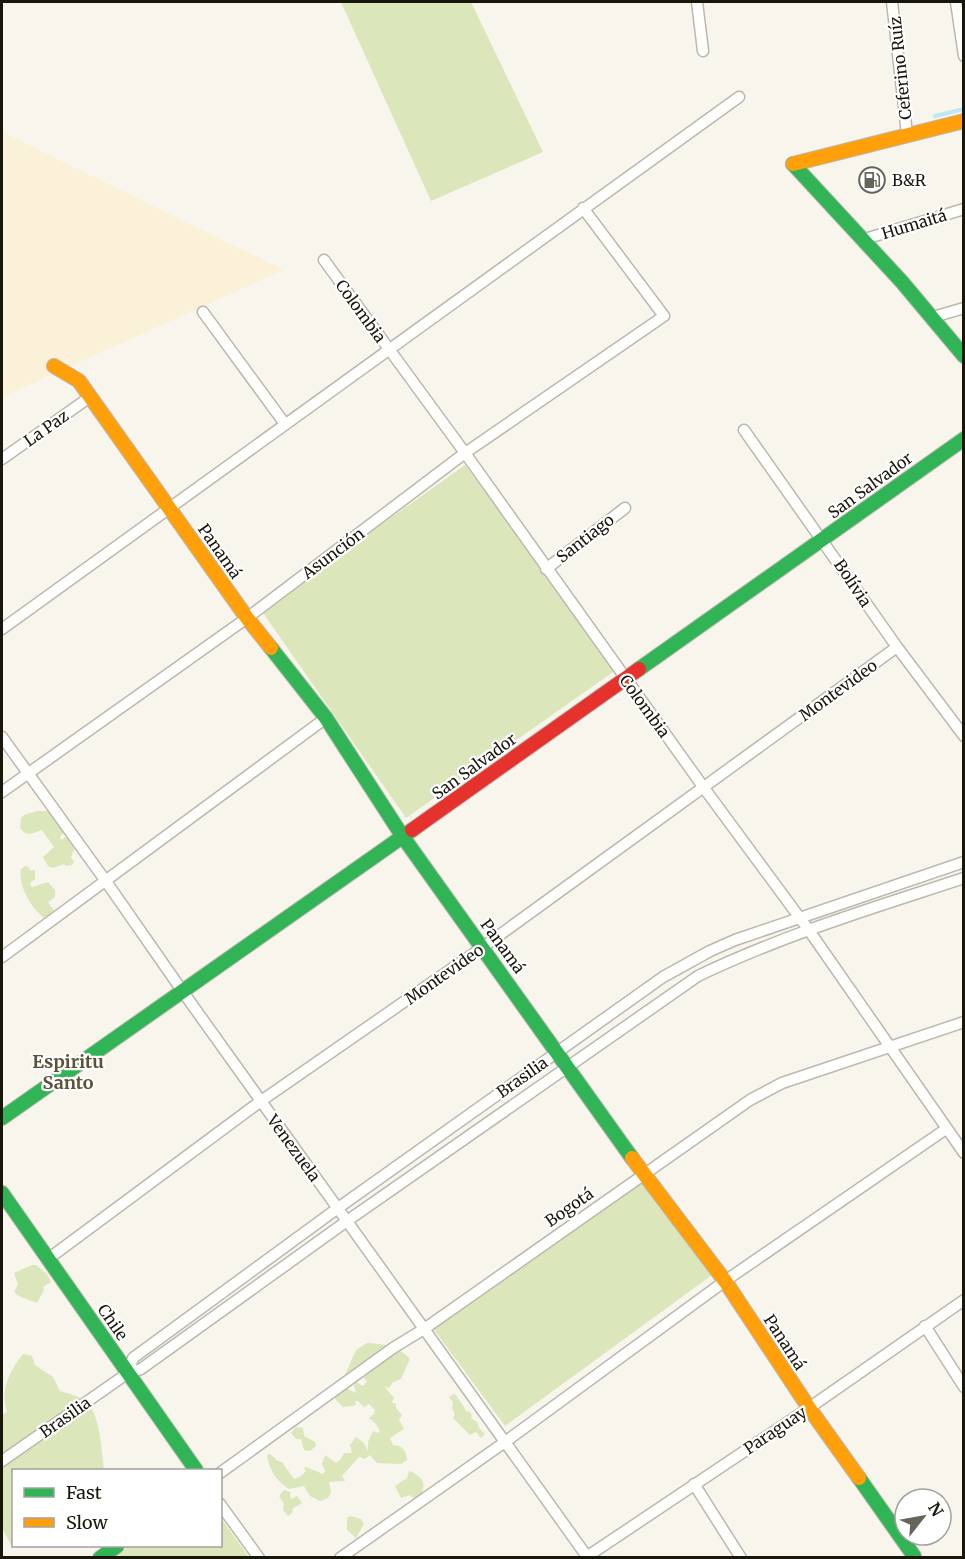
<svg xmlns="http://www.w3.org/2000/svg" width="965" height="1559" font-family="Merriweather,serif">
<rect width="100%" height="100%" fill="#f8f5ec"/>
<path fill="#faf1d8" d="M2 132 284 270 2 397Z"/>
<path fill="#dbe6bb" d="M341 2H471L543 152 431 201Z
M465 465 616 670 406 818 261 610Z
M37 811H48L64 832 60 837 62 840 65 837 71 841 74 849 71 857 74 862 72 865 66 866 64 864 53 868 48 866 43 857 54 847 42 830C32 833 28 838 20 828L21 818 24 815Z
M25 866 28 867 31 871 35 870V879L30 883 32 887 48 882 55 890V897L48 902 55 912 48 920C33 913 17 884 21 869Z
M639 1178 712 1275 505 1426 432 1327Z
M32 1265H36L47 1274 51 1282 43 1287 44 1290 37 1303 19 1296 14 1292 18 1284 14 1273Z
M367 1343C385 1344 398 1346 410 1359L401 1379 393 1382 389 1388 384 1386 394 1398 392 1402 396 1404V1408L402 1415 399 1420 404 1429 390 1438 393 1445C403 1446 406 1450 407 1460L401 1464 377 1463 370 1455 365 1459 359 1457 342 1476 345 1481 329 1482 331 1492 328 1498 320 1501 310 1496 304 1486 289 1489C276 1481 269 1469 267 1455L270 1454 278 1461 282 1462 294 1479 300 1477 306 1471 304 1468 306 1467 323 1474 325 1471 322 1464 325 1455 336 1463 340 1460 344 1453H352L350 1445 356 1437 364 1443 368 1451V1442L373 1431 378 1433 380 1431 376 1424 369 1418 374 1414 375 1410 369 1404 364 1407 358 1401H355L356 1405 343 1407 335 1399 336 1394 344 1387 356 1393 354 1386 356 1382 363 1386 367 1382 363 1376 345 1375 356 1350Z
M23 1354 32 1356 35 1365 53 1377 60 1391C70 1394 84 1397 90 1406 101 1423 101 1449 104 1469L103 1470H14V1546H20L15 1547 10 1543 2 1528V1415L7 1412C0 1390 9 1372 23 1354Z
M454 1394 456 1395 467 1412 469 1411 472 1415 471 1418 477 1422 479 1428 485 1434 481 1438 476 1432 470 1435 453 1418 455 1414 452 1408 453 1402 449 1397Z
M296 1427 303 1428 304 1436 315 1442 316 1446 310 1451 304 1450 301 1439H296L291 1433Z
M409 1471C423 1476 428 1485 419 1497L413 1498 410 1495 401 1498 395 1486 407 1478Z
M284 1490 290 1492 291 1499 297 1496 302 1503 293 1508 292 1513 288 1516 283 1510 284 1504 279 1496Z
M350 1516 361 1519 364 1524 356 1538 347 1530V1518Z
M221 1518 249 1557 114 1558 125 1549 126 1546H220Z"/>
<g fill="none" stroke-linecap="round" stroke-linejoin="round">
<path stroke="#bce8f4" stroke-width="4" d="M935 116 964 109"/>
<g stroke="#bcb8b0" stroke-width="13">
<path id="street" d="M697 2 703 51
M892 2 907 134
M956 2 964 56
M865 239 964 209
M324 260 465 453 704 788 808 929 964 1153
M203 312 285 424
M933 317 964 308
M744 430 897 647 964 736
M2 459 90 397
M546 569 625 508
M2 629 739 97
M2 737 105 880 183 992 588 1558
M2 792 247 618 465 453 664 316 583 208
M2 957 326 718
M48 1259 261 1101 483 947 897 647
M925 1326 964 1387
M128 1373 133 1358 338 1208 663 977 710 951 735 940 964 862
M2 1461 128 1373 141 1369 347 1221 698 976C783 935 873 908 964 878
M220 1473 393 1348 424 1329 750 1100 782 1083 964 1022
M694 1484 741 1558
M220 1504 259 1558
M340 1558 505 1442 725 1281 946 1129
M585 1558 809 1408 964 1300"/>
</g>
<g stroke="#bcb8b0" stroke-width="16">
<path id="fast" d="M793 164 902 282 964 356
M271 648 326 718 403 837 632 1158
M639 669 964 439
M2 1118 412 830
M2 1193 196 1470
M859 1478 914 1556
M100 1558 117 1546"/>
</g>
<g stroke="#bcb8b0" stroke-width="16">
<path id="slow" d="M793 164 964 121
M54 366 79 381 247 618 271 648
M632 1158 725 1281 809 1408 859 1478"/>
</g>
<g stroke="#bcb8b0" stroke-width="16">
<path id="jam" d="M412 830 639 669"/>
</g>
<use href="#street" stroke="#fefefc" stroke-width="10"/>
<use href="#fast" stroke="#30b455" stroke-width="14"/>
<use href="#slow" stroke="#ff9f0a" stroke-width="14"/>
<use href="#jam" stroke="#e5322d" stroke-width="14"/>
</g>
<defs>
<g id="fuel-ring" transform="scale(1.35)"><circle r="9.5" fill="#fff" stroke="#67645a" stroke-width="1.5"/><path d="M-5.5-6h7V0h2V4h1.3V-2.5L3-4.5l.8-.8L6-3V5H2.5V1h-1V6h-7ZM-4.2-4.7v3.2H.2V-4.7Z" fill="#67645a"/></g>
</defs>
<g fill-rule="evenodd">
<use href="#fuel-ring" x="872" y="180"/>
</g>
<g text-anchor="middle" stroke-width="4.5" stroke-linejoin="round" paint-order="stroke">
<g font-size="16" fill="#19160b" stroke="#fff">
<text transform="translate(900 68) rotate(-96)" y="6">Ceferino Ruíz</text>
<text transform="translate(914 224) rotate(-17)" y="6">Humaitá</text>
<text transform="translate(361 311) rotate(54)" y="6">Colombia</text>
<text transform="translate(46 428) rotate(-35)" y="6">La Paz</text>
<text transform="translate(870 485) rotate(-36)" y="6">San Salvador</text>
<text transform="translate(585 538) rotate(-38)" y="6">Santiago</text>
<text transform="translate(220 551) rotate(55)" y="6">Panamá</text>
<text transform="translate(333 553) rotate(-37)" y="6">Asunción</text>
<text transform="translate(853 583) rotate(56)" y="6">Bolívia</text>
<text transform="translate(838 690) rotate(-36)" y="6">Montevideo</text>
<text transform="translate(645 706) rotate(54)" y="6">Colombia</text>
<text transform="translate(474 766) rotate(-36)" y="6">San Salvador</text>
<text transform="translate(503 946) rotate(54)" y="6">Panamá</text>
<text transform="translate(444 974) rotate(-35)" y="6">Montevideo</text>
<text transform="translate(522 1077) rotate(-35)" y="6">Brasilia</text>
<text transform="translate(294 1148) rotate(54)" y="6">Venezuela</text>
<text transform="translate(569 1207) rotate(-35)" y="6">Bogotá</text>
<text transform="translate(113 1322) rotate(55)" y="6">Chile</text>
<text transform="translate(785 1342) rotate(57)" y="6">Panamá</text>
<text transform="translate(65 1417) rotate(-35)" y="6">Brasilia</text>
<text transform="translate(775 1430) rotate(-34)" y="6">Paraguay</text>
</g>
<g font-size="16" fill="#19160b" stroke="#fff" text-anchor="start">
<text x="892" y="186">B&amp;R</text>
</g>
<g font-size="18" font-weight="bold" fill="#5b5238" stroke="#fff">
<text x="68" y="1068">Espiritu<tspan x="68" dy="21">Santo</tspan></text>
</g>
</g>
<rect width="965" height="1559" fill="none" stroke="#19160b" stroke-width="6"/>
<rect x="12" y="1469" width="210" height="78" fill="#ffffff" stroke="#a3a29d" stroke-width="1.5"/>
<rect x="24" y="1488" width="30" height="9" fill="#30b455" stroke="#a3a29d" stroke-width="1.5"/>
<text x="66" y="1499" font-size="18" fill="#19160b">Fast</text>
<rect x="24" y="1518" width="30" height="9" fill="#ff9f0a" stroke="#a3a29d" stroke-width="1.5"/>
<text x="66" y="1529" font-size="18" fill="#19160b">Slow</text>
<g transform="translate(923 1517) rotate(59)"><circle r="28" fill="#ffffff" stroke="#a3a29d" stroke-width="1.5"/>
<path d="M0-4.5L10 22L0 15L-10 22Z" fill="#67645a"/>
<text y="-9" font-size="16" font-weight="bold" text-anchor="middle" fill="#19160b">N</text>
</g>
</svg>
